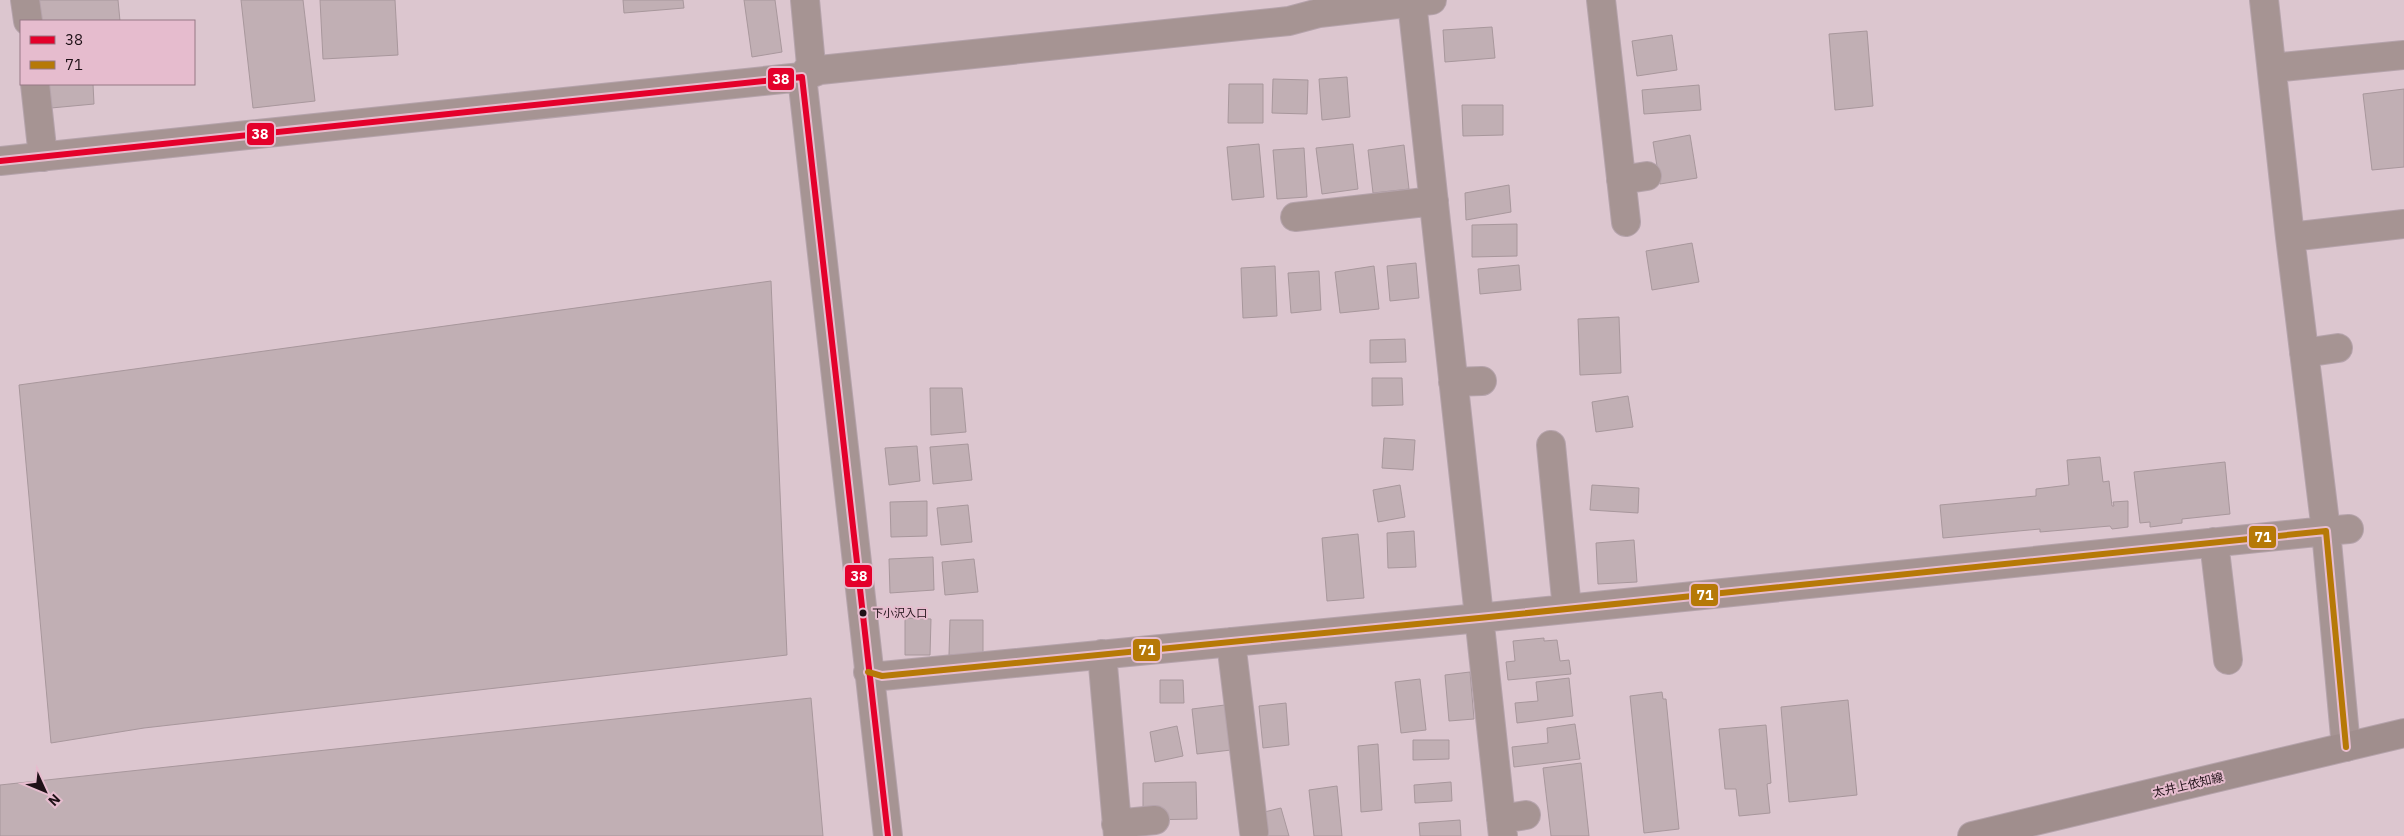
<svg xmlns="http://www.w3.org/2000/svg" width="2404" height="836" font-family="'IBM Plex Sans','Noto Sans JP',sans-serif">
<rect width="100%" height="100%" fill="#dcc6cf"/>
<path fill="#c1afb4" stroke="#a8979c" d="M36 0H118L120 21H38Z
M241 0H303L315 101 253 108Z
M320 0H395L398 55 323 59Z
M623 0H683L684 8 624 13Z
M744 0H775L782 52 752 57Z
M1492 27 1495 58 1445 62 1443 30Z
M1867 31 1873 106 1835 110 1829 34Z
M1672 35 1677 70 1637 76 1632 41Z
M1347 77 1350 117 1322 120 1319 79Z
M1273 79 1308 80 1307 114 1272 113Z
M49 84H93L94 104 51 108Z
M1229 84H1263V123H1228Z
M1699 85 1701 110 1644 114 1642 90Z
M2404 89V167L2372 170 2363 94Z
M1462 105H1503V135L1463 136Z
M1690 135 1697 178 1660 184 1653 142Z
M1259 144 1264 197 1232 200 1227 147Z
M1353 144 1358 189 1322 194 1316 148Z
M1404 145 1409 189 1373 193 1368 150Z
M1304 148 1307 197 1277 199 1273 150Z
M1509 185 1511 212 1466 220 1465 193Z
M1517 224V256L1472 257V225Z
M1692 243 1699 282 1652 290 1646 251Z
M1416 263 1419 298 1390 301 1387 266Z
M1519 265 1521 290 1480 294 1478 269Z
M1275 266 1277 316 1243 318 1241 268Z
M1374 266 1379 309 1340 313 1335 272Z
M1319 271 1321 310 1291 313 1288 273Z
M771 281 787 655 144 728 51 743 19 385Z
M1619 317 1621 373 1580 375 1578 319Z
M1405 339 1406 362 1370 363V340Z
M1372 378H1402L1403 405 1372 406Z
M930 388H962L966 432 931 435Z
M1628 396 1633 427 1596 432 1592 402Z
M1384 438 1415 440 1413 470 1382 468Z
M968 444 972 480 933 484 930 447Z
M917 446 920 481 889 485 885 448Z
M2100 457 2103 482 2109 481 2112 506H2114L2113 502 2128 501V527L2112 529 2110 526 2040 532V529L1943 538 1940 505 2036 496V489L2069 485 2067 460Z
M2225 462 2230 514 2182 519V523L2150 527V522L2140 523 2134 472Z
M1400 485 1405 517 1378 522 1373 490Z
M1592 485 1639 488 1638 513 1590 510Z
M927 501V536L891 537 890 502Z
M968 505 972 542 941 545 937 508Z
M1414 531 1416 567 1388 568 1387 533Z
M1358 534 1364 598 1327 601 1322 538Z
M1634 540 1637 582 1598 584 1596 543Z
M933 557 934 590 890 593 889 559Z
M974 559 978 592 945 595 942 562Z
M905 618 931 619 930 655H905Z
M950 620H983V655H949Z
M1544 638V641L1557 640 1560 661 1569 660 1571 674 1508 680 1506 662 1515 661 1513 641Z
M1470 672 1474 719 1449 721 1445 675Z
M1569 678 1573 716 1517 723 1515 703 1538 701 1536 682Z
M1420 679 1426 730 1401 733 1395 682Z
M1160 680H1183L1184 703H1160Z
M1662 692 1663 699H1666L1679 829 1644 833 1630 696Z
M811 698 823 836H0V785Z
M1848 700 1857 795 1789 802 1781 707Z
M1286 703 1289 745 1263 748 1259 706Z
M1225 705 1231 750 1197 754 1192 709Z
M1575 724 1580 759 1514 767 1512 747 1548 743 1547 728Z
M1766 725 1771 783 1767 784 1770 813 1739 816 1736 789H1725L1719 729Z
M1177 726 1183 756 1155 762 1150 732Z
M1413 740H1449V759L1413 760Z
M1378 744 1382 810 1361 812 1358 746Z
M1581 763 1589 836H1551L1543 768Z
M1196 782 1197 819 1143 820V783Z
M1451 782 1452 801 1415 803 1414 785Z
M1337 786 1342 836H1314L1309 790Z
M1281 808 1289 836H1261L1256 814Z
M1460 820 1461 836H1420L1419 823Z"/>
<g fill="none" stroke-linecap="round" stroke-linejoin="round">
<g stroke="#b5a3ab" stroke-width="30">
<path id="minor" d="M25 0 28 21
M1601 0 1626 222
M2264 0 2290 237 2404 224
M1412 2 1503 836
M2272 68 2404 55
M802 77 820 70 1289 21 1319 13 1432 0
M802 77 811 65 805 0
M35 84 43 157
M0 161 802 77 888 836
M1621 180 1647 176
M1295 217 1434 201
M2290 237 2326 531 2349 529
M2304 353 2338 348
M1453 382 1482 381
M1551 445 1567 609
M2214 542 2228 660
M1231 642 1254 832
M1102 654 1118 836
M868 672 882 676 1479 618 2326 531 2346 747
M1501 819 1526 815
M1116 824 1155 820"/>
</g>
<g stroke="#b5a3ab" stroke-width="30">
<path id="major" d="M1972 836 2404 733"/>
</g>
<use href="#minor" stroke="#a69493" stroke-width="28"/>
<use href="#major" stroke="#a08e8d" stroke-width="28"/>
<g stroke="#e6bcce" stroke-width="10">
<path id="bus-1" d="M0 161 802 77 888 836"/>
</g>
<g stroke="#e6bcce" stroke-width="10">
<path id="bus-2" d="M868 672 882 676 1479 618 2326 531 2346 747"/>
</g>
<use href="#bus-1" stroke="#e4002b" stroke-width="6"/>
<use href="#bus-2" stroke="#b67907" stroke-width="6"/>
</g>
<circle fill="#1f1117" stroke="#e6bcce" stroke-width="2" cx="863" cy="613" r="4.5"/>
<g text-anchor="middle" stroke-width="4" stroke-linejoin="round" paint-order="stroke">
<g font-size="11" fill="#1f1117" stroke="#e6bcce" text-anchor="start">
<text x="872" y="617">下小沢入口</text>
</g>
<g font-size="12" fill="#1f1117" stroke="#e6bcce">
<text transform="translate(2188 785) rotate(-13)" y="4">太井上依知線</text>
</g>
</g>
<g stroke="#e6bcce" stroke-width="2">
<rect x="767" y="67" width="28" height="24" rx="5" fill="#e4002b"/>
<rect x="246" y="122" width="29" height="24" rx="5" fill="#e4002b"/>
<rect x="2248" y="525" width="29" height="24" rx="5" fill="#b67907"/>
<rect x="844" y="564" width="29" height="24" rx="5" fill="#e4002b"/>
<rect x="1690" y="583" width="29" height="24" rx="5" fill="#b67907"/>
<rect x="1132" y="638" width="29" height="24" rx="5" fill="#b67907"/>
</g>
<g font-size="14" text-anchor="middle" font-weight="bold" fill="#fff">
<text x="781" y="84">38</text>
<text x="260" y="139">38</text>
<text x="2263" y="542">71</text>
<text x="859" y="581">38</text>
<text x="1705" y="600">71</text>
<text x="1147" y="655">71</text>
</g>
<rect x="20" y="20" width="175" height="65" fill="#e6bcce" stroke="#967885"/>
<rect x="30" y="36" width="25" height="8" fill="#e4002b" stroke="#967885"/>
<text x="65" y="45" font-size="15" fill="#1f1117">38</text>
<rect x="30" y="61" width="25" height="8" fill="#b67907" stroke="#967885"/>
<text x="65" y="70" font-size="15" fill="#1f1117">71</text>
<g transform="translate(45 791) rotate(134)" stroke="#e6bcce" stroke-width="4" paint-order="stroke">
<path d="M0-4L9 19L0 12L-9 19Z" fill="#1f1117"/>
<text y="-8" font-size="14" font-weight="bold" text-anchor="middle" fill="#1f1117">N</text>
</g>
</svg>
